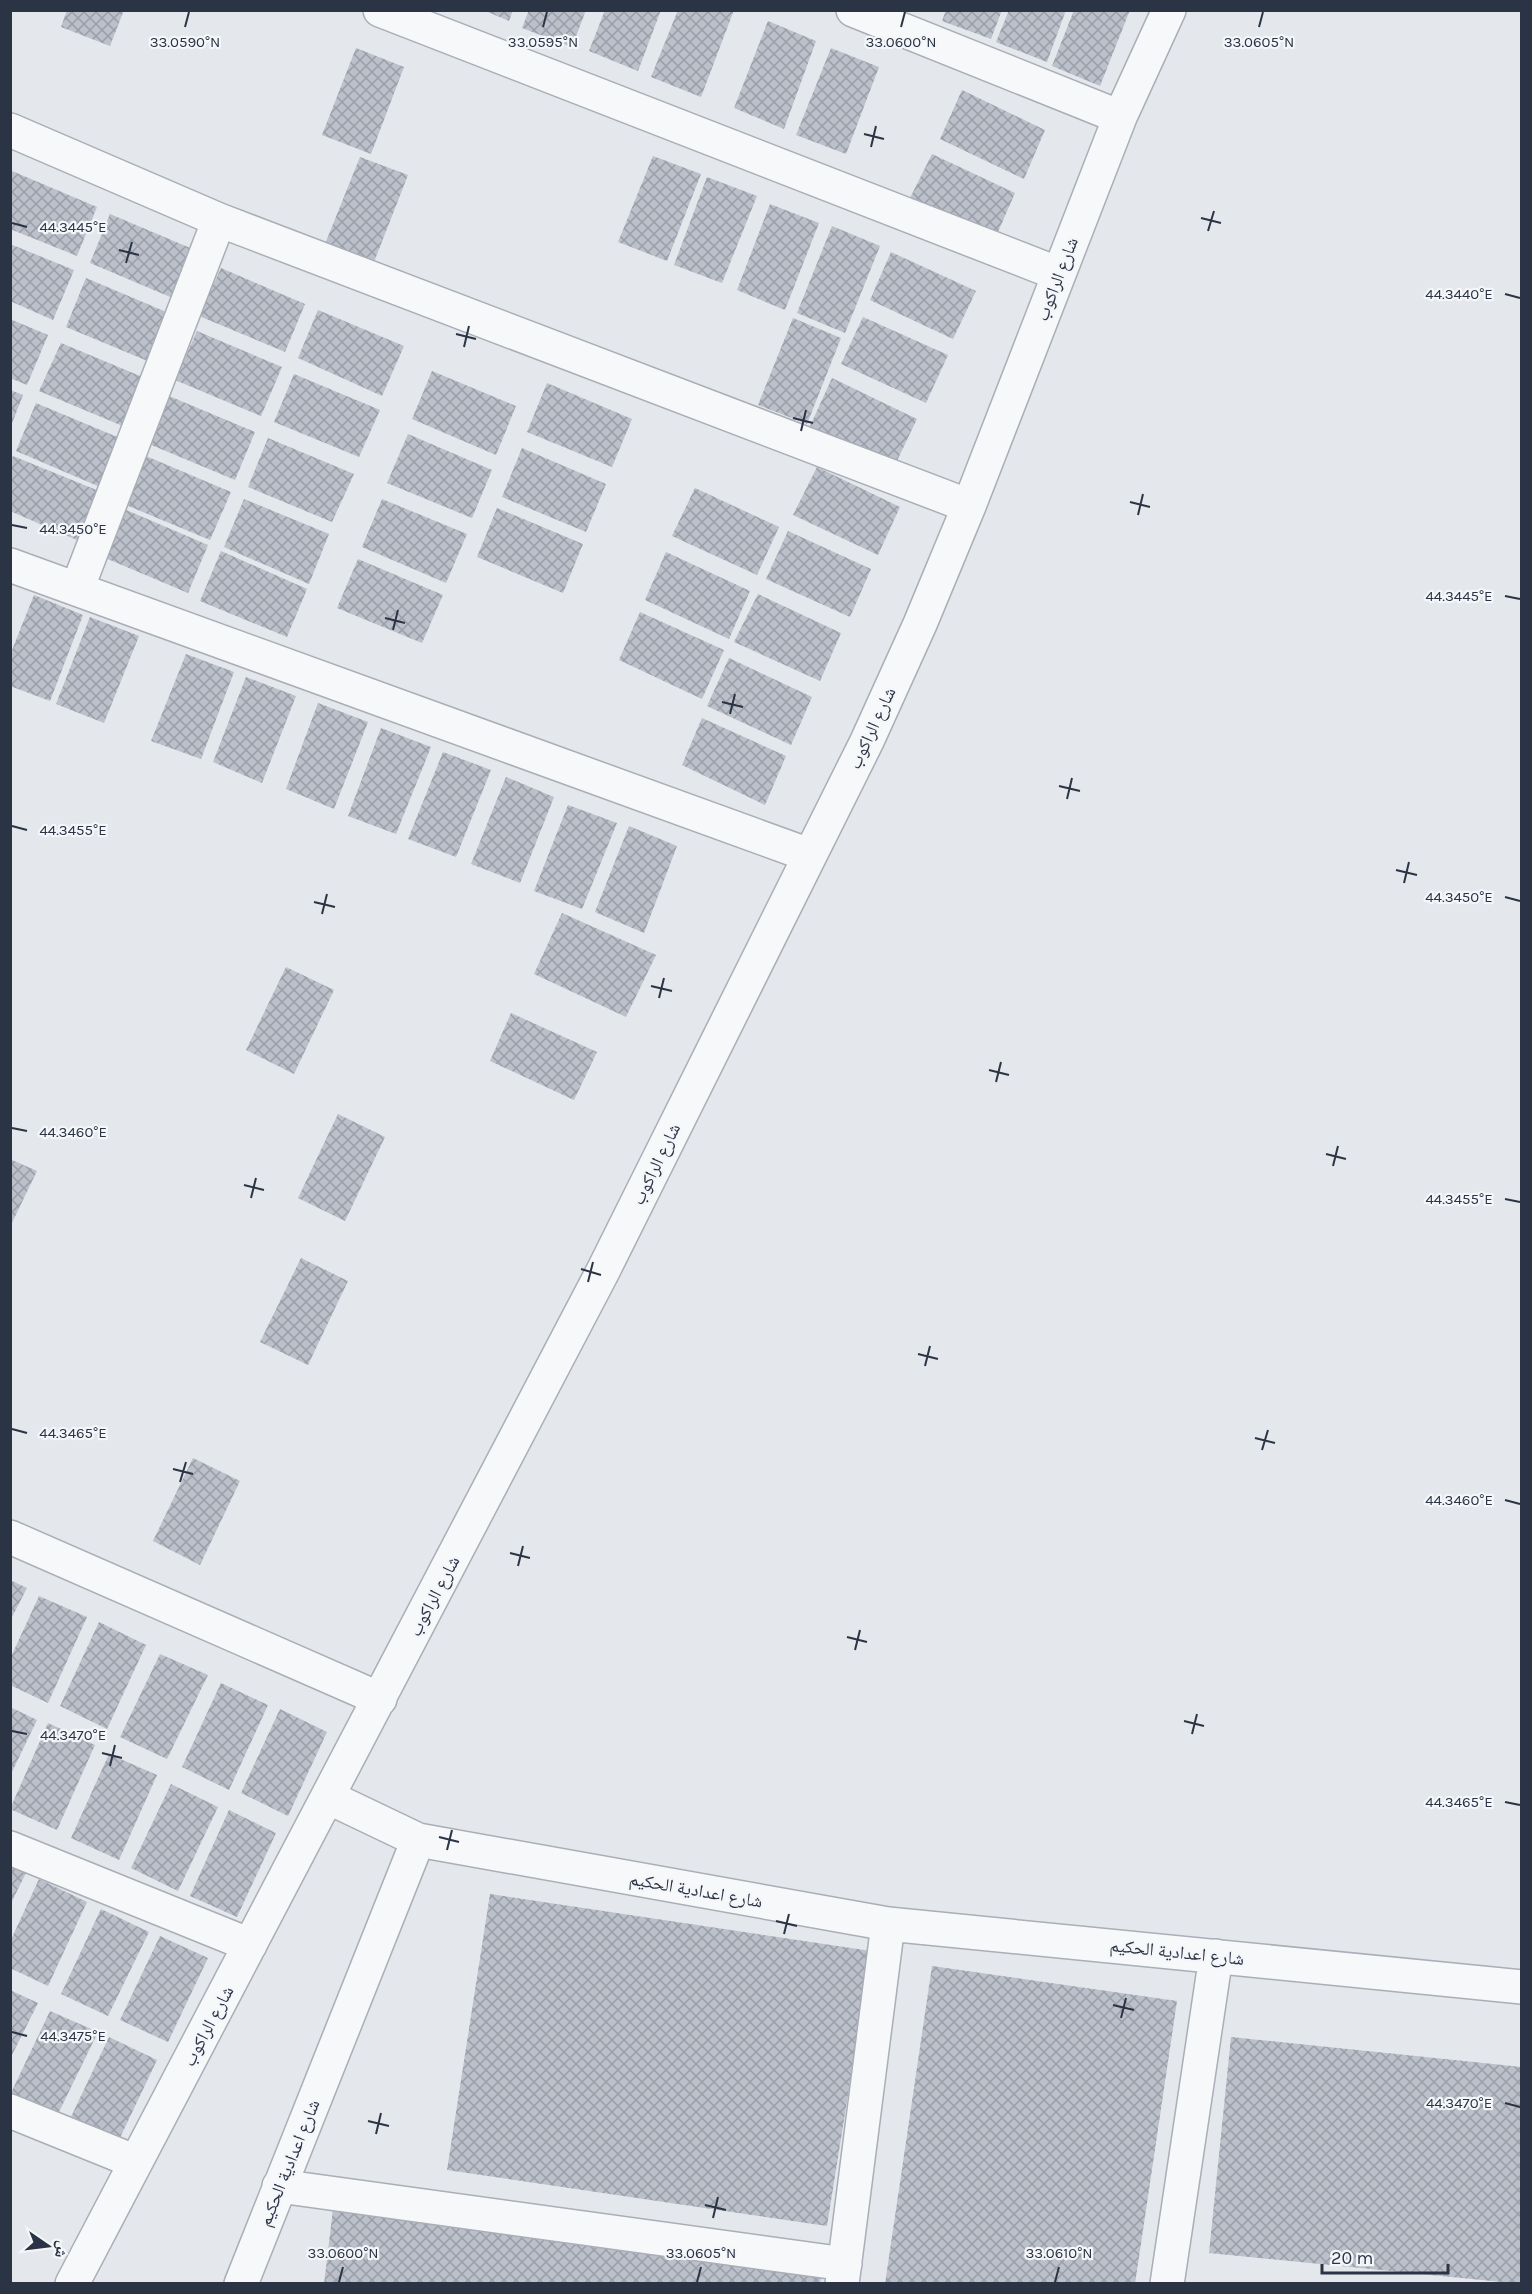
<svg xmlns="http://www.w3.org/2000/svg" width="1532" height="2294" font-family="Karla,'Noto Naskh Arabic',sans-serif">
<defs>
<pattern id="building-cross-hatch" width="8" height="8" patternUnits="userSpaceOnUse" patternTransform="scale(1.5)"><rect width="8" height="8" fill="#bbc0ca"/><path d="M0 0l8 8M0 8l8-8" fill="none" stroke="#989da6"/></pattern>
</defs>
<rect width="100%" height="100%" fill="#e4e7ec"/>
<path fill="url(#building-cross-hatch)" d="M67 10H124L110 46 61 27Z
M483 10H513L509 21Z
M529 10H586L572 47 522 28Z
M605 10H661L638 71 589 51Z
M678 10H734L701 97 651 77Z
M946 10H1002L991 39 942 21Z
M1009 10H1066L1047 62 996 42Z
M1074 10H1130L1100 86 1052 66Z
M768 21 816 41 784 129 734 108Z
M356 48 404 67 371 154 322 135Z
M831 48 879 67 846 154 796 135Z
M962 90 1045 130 1024 179 940 139Z
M932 154 1015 193 994 241 908 202Z
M653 156 701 174 667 261 618 242Z
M360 157 408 175 374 262 325 244Z
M12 171 97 207 77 256 10 229Z
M707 177 757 196 722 283 674 265Z
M770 204 819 223 785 310 737 290Z
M110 214 195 250 175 299 90 263Z
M832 226 880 246 845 333 797 313Z
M10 244 74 270 53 320 10 301Z
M891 252 976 291 953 339 870 300Z
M221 268 305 304 285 352 199 316Z
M86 278 171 314 150 362 66 327Z
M318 310 404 346 382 396 298 358Z
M863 317 948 355 926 403 841 364Z
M793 318 841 338 807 424 758 405Z
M10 319 48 335 27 385 10 378Z
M197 331 282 367 261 416 175 380Z
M61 343 145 378 125 427 39 391Z
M432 371 516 406 496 455 412 419Z
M294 374 380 410 359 457 274 422Z
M832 378 917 419 894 467 810 426Z
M547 383 632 419 612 467 527 432Z
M10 390 23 395 11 426H10Z
M169 396 255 432 235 480 149 444Z
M36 403 122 439 100 487 16 451Z
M408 434 492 470 472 518 387 483Z
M268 438 354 474 332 522 248 487Z
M522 448 606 484 586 532 502 497Z
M13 456 99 491 77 540 10 511V462Z
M146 456 231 492 210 540 126 505Z
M817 467 900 507 878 555 793 515Z
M695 488 779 527 757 575 672 536Z
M244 499 329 534 309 584 224 547Z
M382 499 467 534 446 583 362 547Z
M497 508 583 544 563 593 477 557Z
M124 509 208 545 188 593 103 557Z
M788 531 871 569 850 617 766 579Z
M221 551 307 589 287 637 200 601Z
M666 552 750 591 729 639 645 600Z
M358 559 443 595 422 643 337 608Z
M758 594 841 633 820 681 734 642Z
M34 595 83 615 50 701 10 686V655Z
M640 612 724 650 702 699 619 660Z
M90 617 139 636 104 723 56 704Z
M186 654 234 672 201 759 151 741Z
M729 658 812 697 791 745 707 706Z
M246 677 296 696 262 783 213 762Z
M318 703 368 722 334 809 286 789Z
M702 718 786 756 765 805 682 765Z
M381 728 431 747 396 834 348 816Z
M443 752 491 770 456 857 408 839Z
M506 777 554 797 520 883 471 864Z
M568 805 617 823 582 909 534 891Z
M629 826 677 846 644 933 595 912Z
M562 913 656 955 626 1017 534 974Z
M286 967 334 990 294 1074 246 1050Z
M511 1013 597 1052 574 1100 490 1061Z
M338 1114 385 1137 345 1221 298 1198Z
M10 1159 37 1171 10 1227Z
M301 1258 348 1281 308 1365 260 1342Z
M193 1458 240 1481 200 1565 153 1541Z
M10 1580 27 1588 10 1621Z
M39 1596 87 1617 48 1703 10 1685V1659Z
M99 1622 146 1645 107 1729 60 1706Z
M160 1654 208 1675 167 1759 120 1737Z
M221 1683 268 1705 229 1790 182 1767Z
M10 1707 37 1720 10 1776Z
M280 1709 327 1732 288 1816 241 1793Z
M48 1723 95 1745 57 1830 10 1809Z
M109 1754 157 1775 119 1860 71 1838Z
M171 1784 218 1807 178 1891 131 1868Z
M229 1810 276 1833 237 1917 190 1896Z
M10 1863 27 1871 10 1905Z
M39 1879 87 1902 48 1986 10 1968V1942Z
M490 1894 871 1951 827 2226 447 2170Z
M101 1909 149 1932 108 2016 61 1994Z
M160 1936 208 1958 168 2042 120 2020Z
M932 1966 1177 2001 1135 2284H885Z
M10 1990 38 2003 10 2059Z
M50 2011 98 2032 57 2116 10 2095Z
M109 2037 157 2060 117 2144 69 2121Z
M1231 2037 1522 2067V2284L1209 2253Z
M333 2209 822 2273 820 2284H324Z"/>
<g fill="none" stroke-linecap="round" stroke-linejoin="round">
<g stroke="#a9aeb7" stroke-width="36">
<path id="minor" d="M380 10 1059 274
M853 10 1120 117
M10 130 219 220 969 506
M10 565 809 855
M77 589 219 220
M10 1537 380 1699
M328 1797 418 1840
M10 1848 250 1945
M10 2111 136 2162
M279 2186 845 2264
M72 2284 603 1271 867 741 920 624 969 506 1120 117 1169 10
M241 2284 418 1840 888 1924 1522 1987
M842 2284 888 1924
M1167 2284 1216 1956"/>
</g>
<use href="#minor" stroke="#f7f8fa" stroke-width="33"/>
</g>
<path fill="none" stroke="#2b3445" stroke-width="2" d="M185 27 189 12M543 27 547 12M901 27 905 12M1259 27 1263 12M864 134 884 139M871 147 876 126M1201 218 1221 223M12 223 27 227M1208 231 1214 211M119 250 139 255M126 263 132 242M1505 294 1520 298M456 334 476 339M464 347 469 326M793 418 813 423M801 431 806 410M1130 502 1150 507M1138 515 1143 494M12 525 27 528M1505 596 1520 599M385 618 405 623M393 630 398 610M722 702 743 707M730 714 735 694M1059 786 1080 791M1067 799 1072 778M12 826 27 830M1396 870 1417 875M1404 883 1409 862M1505 897 1520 901M314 902 335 907M322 914 327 894M651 986 672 991M659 998 664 978M989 1070 1009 1075M996 1082 1001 1062M12 1128 27 1131M1326 1154 1346 1159M1333 1166 1338 1146M244 1185 264 1190M251 1198 256 1178M1505 1199 1520 1202M581 1269 601 1275M588 1282 593 1262M918 1354 938 1359M925 1366 930 1346M12 1429 27 1433M1255 1438 1275 1443M1262 1450 1268 1430M173 1469 193 1474M180 1482 186 1462M1505 1500 1520 1504M510 1553 530 1558M518 1566 523 1546M847 1637 867 1642M855 1650 860 1630M1184 1721 1204 1726M12 1731 27 1734M1192 1734 1197 1714M102 1753 122 1758M110 1766 115 1745M1505 1802 1520 1805M439 1837 459 1842M447 1850 452 1830M776 1921 797 1926M784 1934 789 1914M1113 2005 1134 2010M1121 2018 1126 1998M12 2032 27 2036M1505 2103 1520 2107M368 2121 389 2126M376 2134 381 2113M705 2205 726 2210M713 2218 718 2197M339 2282 343 2267M697 2282 701 2267M1055 2282 1059 2267"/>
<g text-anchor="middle" stroke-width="4.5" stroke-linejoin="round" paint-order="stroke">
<g font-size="18" fill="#2b3445" stroke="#f4f6f9">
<text transform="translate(1057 279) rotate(-69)" y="6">شارع الراكوب</text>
<text transform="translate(872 728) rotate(-65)" y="6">شارع الراكوب</text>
<text transform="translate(656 1164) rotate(-64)" y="6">شارع الراكوب</text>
<text transform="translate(434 1596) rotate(-62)" y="6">شارع الراكوب</text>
<text transform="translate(696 1890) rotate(10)" y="6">شارع اعدادية الحكيم</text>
<text transform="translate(1177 1952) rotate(6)" y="6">شارع اعدادية الحكيم</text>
<text transform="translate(208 2026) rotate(-62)" y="6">شارع الراكوب</text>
<text transform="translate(289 2163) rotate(-68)" y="6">شارع اعدادية الحكيم</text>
</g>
</g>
<g font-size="15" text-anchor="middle" fill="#2b3445" stroke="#f4f6f9" stroke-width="4.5" stroke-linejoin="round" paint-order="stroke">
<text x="543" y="47">33.0595°N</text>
<text x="185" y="47">33.0590°N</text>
<text x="901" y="47">33.0600°N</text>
<text x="1259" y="47">33.0605°N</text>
<text x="73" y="232">44.3445°E</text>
<text x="1459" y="299">44.3440°E</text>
<text x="73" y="534">44.3450°E</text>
<text x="1459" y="601">44.3445°E</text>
<text x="73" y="835">44.3455°E</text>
<text x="1459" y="902">44.3450°E</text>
<text x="73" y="1137">44.3460°E</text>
<text x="1459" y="1204">44.3455°E</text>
<text x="73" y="1438">44.3465°E</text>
<text x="1459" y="1505">44.3460°E</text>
<text x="73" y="1740">44.3470°E</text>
<text x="1459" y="1807">44.3465°E</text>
<text x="73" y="2041">44.3475°E</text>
<text x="1459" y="2108">44.3470°E</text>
<text x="343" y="2258">33.0600°N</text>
<text x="701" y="2258">33.0605°N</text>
<text x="1059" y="2258">33.0610°N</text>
</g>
<rect width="1532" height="2294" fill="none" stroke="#2b3445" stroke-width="24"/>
<g transform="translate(48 2246) rotate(104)" stroke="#f4f6f9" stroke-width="4.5" paint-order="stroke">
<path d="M0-4.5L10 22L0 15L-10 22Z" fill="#2b3445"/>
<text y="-9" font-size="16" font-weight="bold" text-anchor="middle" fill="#2b3445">ش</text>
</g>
<path d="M1322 2264v9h126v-9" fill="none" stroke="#2b3445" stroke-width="3"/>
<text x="1331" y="2264" font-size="18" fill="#2b3445" stroke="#f4f6f9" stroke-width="4.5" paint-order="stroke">20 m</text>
</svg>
